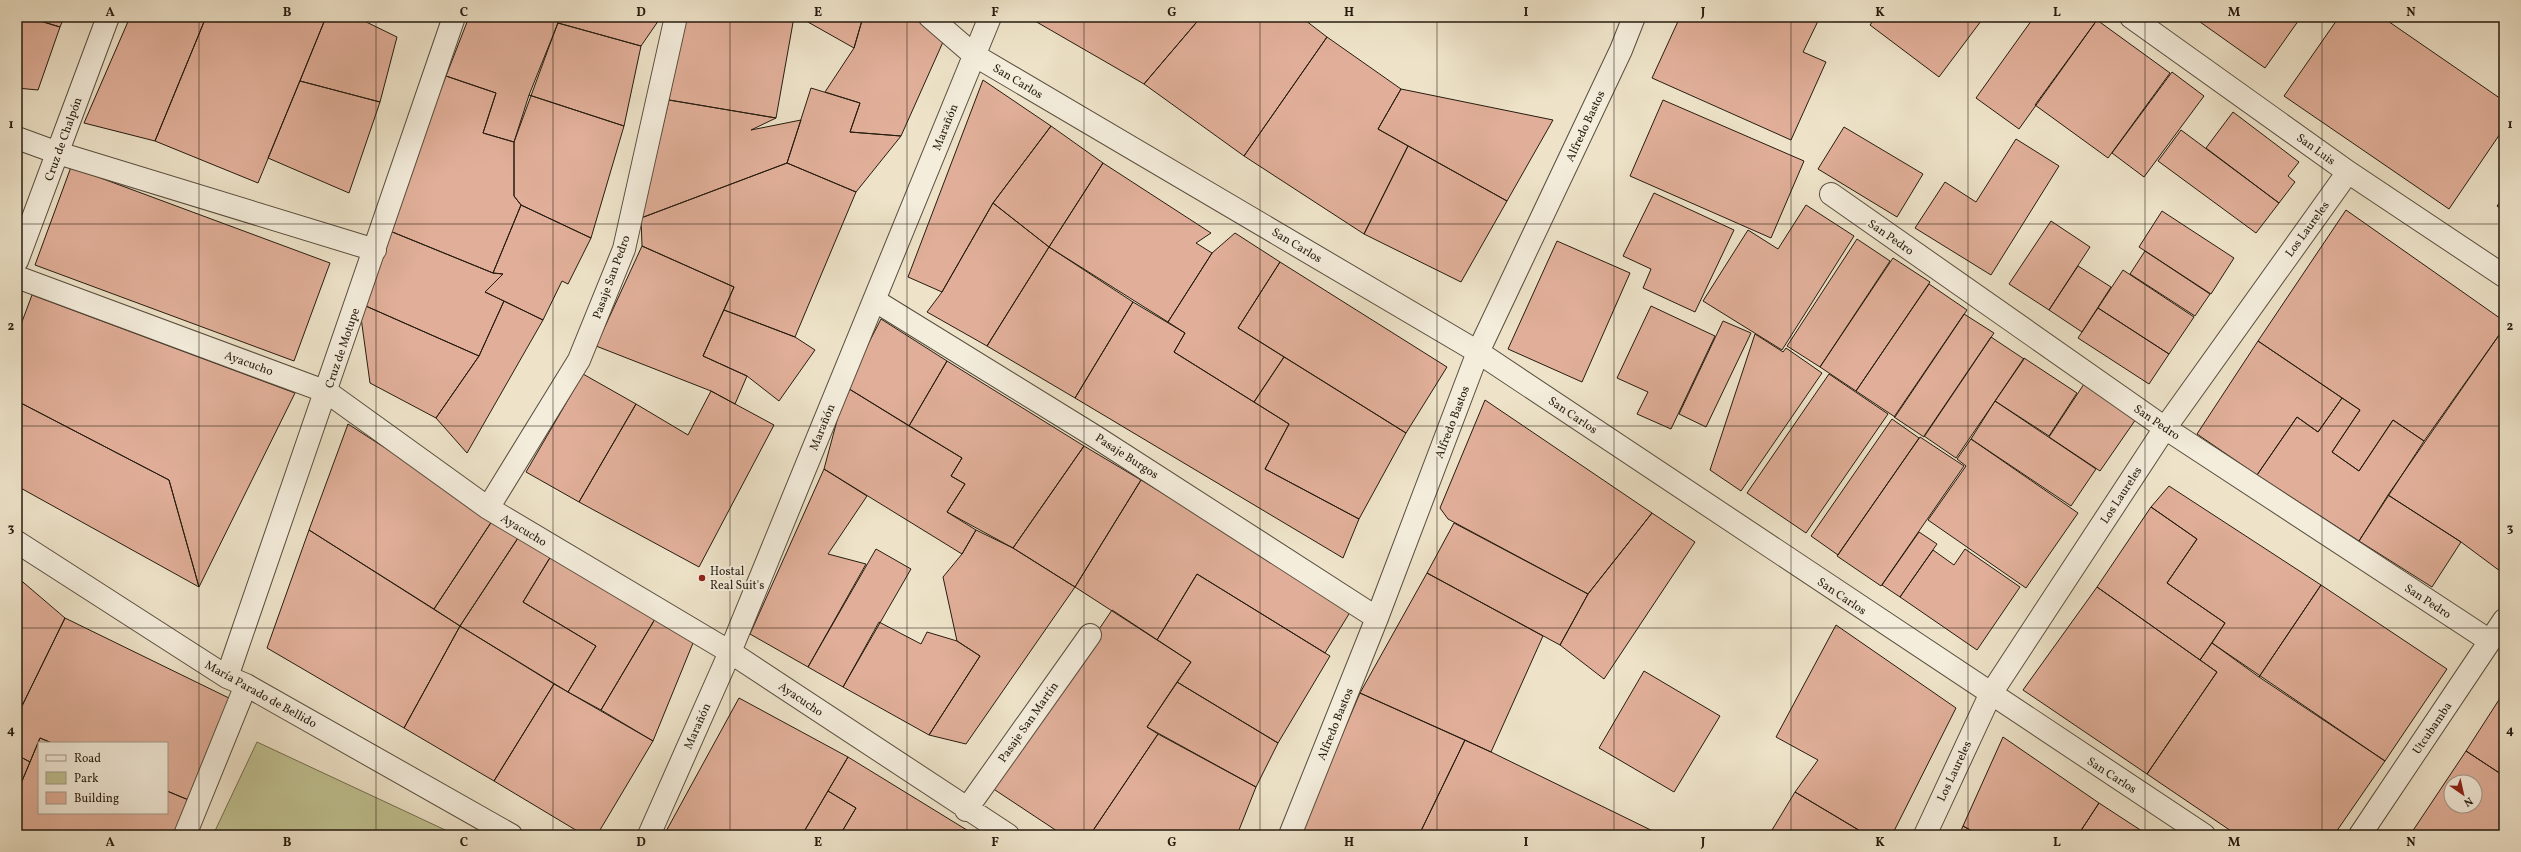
<svg xmlns="http://www.w3.org/2000/svg" width="2521" height="852" font-family="Vollkorn,serif">
<rect width="100%" height="100%" fill="#eee3c9"/>
<filter id="stains"><feTurbulence type="fractalNoise" baseFrequency=".005" numOctaves="4"/><feColorMatrix values="0 0 0 0 .2 0 0 0 0 .09 0 0 0 0 .02 0 0 0 .5 -.17"/></filter>
<radialGradient id="worn" r=".72"><stop offset=".6" stop-color="#630" stop-opacity="0"/><stop offset="1" stop-color="#630" stop-opacity=".3"/></radialGradient>
<path fill="#c0c191" stroke="#736e50" d="M257 742 456 835H213Z"/>
<path fill="#e1af99" stroke="#261c0f" fill-rule="evenodd" d="M17 17H27L60 27 38 90 17 88Z
M27 17H64L60 27Z
M130 17H206L155 141 84 123Z
M206 17H326L258 183 155 141Z
M326 17H356L397 37 380 102 300 81Z
M469 17H560L514 142 483 133 496 93 446 76Z
M560 17H661L641 46 558 23Z
M672 17H794L776 118 669 100 682 23Z
M799 17H863L854 48Z
M863 17H913L943 42 901 136 850 132 860 103 825 92 854 48Z
M1028 17H1201L1144 84Z
M1201 17H1301L1327 37 1244 156 1144 84Z
M1680 17H1820L1803 52 1826 62 1791 140 1652 78Z
M1876 17H1984L1939 77 1870 25Z
M2034 17H2093L2097 20 2019 129 1976 98Z
M2193 17H2301L2265 68Z
M2339 17H2382L2504 101V128L2449 209 2284 96Z
M2097 20 2170 73 2108 158 2035 105Z
M558 23 641 46 624 126 529 95Z
M1327 37 1401 89 1378 129 1408 146 1364 234 1244 156Z
M2172 72 2204 96 2144 177 2112 153Z
M446 76 496 93 483 133 514 142V196L521 205 493 273 385 229Z
M983 80 1051 126 993 203 942 292 908 277Z
M300 81 380 102 349 193 268 158Z
M811 88 860 103 850 132 901 136 856 192 787 163Z
M1401 89 1553 120 1507 201 1378 129Z
M529 95 624 126 591 238 521 205 514 196V142Z
M669 100 776 118 751 130 801 120 787 163 641 218Z
M1663 100 1804 161 1771 238 1630 176Z
M2233 112 2299 162 2288 176 2295 182 2279 203 2206 148Z
M1051 126 1103 163 1049 247 993 203Z
M1844 127 1923 174 1897 217 1818 169Z
M2181 130 2279 203 2256 233 2158 161Z
M2016 139 2059 166 1991 275 1915 228 1945 182 1976 202Z
M1408 146 1507 201 1461 282 1364 234Z
M787 163 856 192 795 337 724 310 734 287 642 246 641 218Z
M1103 163 1211 233 1196 243 1212 253 1168 322 1049 247Z
M71 167 330 263 294 361 35 265Z
M1654 193 1734 230 1695 312 1643 288 1651 269 1623 256Z
M2504 197V211L2497 206Z
M993 203 1049 247 987 346 927 312 942 292Z
M521 205 591 238 568 284 562 281 543 320 485 292 503 274 493 273Z
M1806 205 1854 236 1782 350 1703 301 1748 230 1778 249Z
M2346 210 2504 321V328L2424 441 2393 420 2359 471 2332 452 2360 410 2258 341Z
M2162 211 2234 258 2211 294 2139 247Z
M2051 221 2090 247 2049 310 2009 284Z
M385 229 493 273 503 274 485 292 504 301 479 356 359 303Z
M1235 233 1280 262 1238 328 1284 357 1254 402 1174 352 1185 333 1168 322 1212 253Z
M1857 239 1890 261 1820 367 1787 346Z
M1557 241 1630 273 1582 382 1508 349Z
M642 246 734 287 703 356 747 376 735 404 711 391 596 346Z
M1049 247 1133 302 1075 398 987 346Z
M2145 251 2210 294 2195 316 2130 274Z
M1893 258 1930 282 1856 391 1820 367Z
M1280 262 1447 367 1406 433 1238 328Z
M2078 266 2111 287 2082 332 2049 310Z
M2123 270 2194 317 2169 354 2098 308Z
M1929 284 1967 310 1895 417 1856 391Z
M32 295 295 393 199 587 169 480 17 401V335Z
M504 301 543 320 467 453 436 418 479 356Z
M1133 302 1185 333 1174 352 1289 424 1265 469 1359 519 1343 558 1075 398Z
M359 303 479 356 436 418 370 383Z
M1651 306 1715 336 1671 429 1637 414 1648 392 1617 378Z
M2098 308 2169 354 2149 384 2078 338Z
M724 310 795 337 815 350 779 401 747 376 703 356Z
M1964 314 1994 333 1924 437 1894 417Z
M881 319 947 361 909 426 846 387Z
M1723 321 1751 333 1706 427 1679 414Z
M2504 328V574L2461 542 2388 495Z
M1755 334 1783 352 1786 348 1822 373 1741 491 1710 470Z
M1991 337 2024 359 1956 458 1924 436Z
M2258 341 2342 398 2318 432 2297 417 2257 475 2197 434Z
M1284 357 1406 433 1359 519 1265 469 1289 424 1254 402Z
M2024 358 2077 393 2049 436 1995 401Z
M947 361 1084 446 1013 548 947 512 965 484 951 476 962 458 909 426Z
M583 374 636 404 579 502 526 472Z
M1829 374 1888 414 1806 533 1747 493Z
M2084 384 2136 419 2100 471 2049 437Z
M846 387 962 458 951 476 965 484 947 512 976 530 962 554 824 469Z
M711 391 774 425 699 567 579 502 636 404 688 435Z
M2342 398 2360 410 2332 452 2359 471 2393 420 2424 441 2359 541 2257 475 2297 417 2318 432Z
M1485 400 1652 513 1588 594 1448 519 1440 508Z
M17 401 169 480 199 587 17 486Z
M1995 401 2096 469 2071 506 1971 439Z
M1892 419 1919 438 1838 555 1811 536Z
M348 424 494 518 434 609 309 530Z
M1920 437 1964 466 1881 586 1837 556Z
M1971 439 2078 513 2026 588 1928 520 1966 466 1957 459Z
M1084 446 1141 480 1075 587 1013 548Z
M824 469 867 496 828 554 866 564 808 667 750 634Z
M1141 480 1352 609 1325 653 1197 574 1157 640 1075 587Z
M2169 486 2321 585 2259 677 2212 643 2225 623 2167 583 2197 539 2151 507Z
M2388 495 2461 542 2432 587 2359 541Z
M2151 507 2197 539 2167 583 2225 623 2200 660 2097 587Z
M1652 513 1695 542 1604 679 1560 645 1588 594Z
M494 518 520 535 460 626 434 609Z
M1454 523 1588 594 1560 645 1427 573Z
M309 530 460 626 404 728 267 648Z
M976 530 1013 548 1075 587 966 744 929 735 980 656 957 641 943 577 962 554Z
M1919 532 1937 544 1900 597 1882 585Z
M520 535 551 556 523 602 596 646 568 692 460 626Z
M876 549 911 569 843 687 808 667Z
M1965 549 2020 587 1977 650 1900 597 1933 550 1954 565Z
M551 556 655 619 601 710 568 692 596 646 523 602Z
M1427 573 1543 636 1491 752 1360 693Z
M1197 574 1330 656 1278 743 1177 682 1191 662 1157 640Z
M17 577 65 618 23 704 17 702Z
M2321 585 2447 669 2385 761 2259 677Z
M2097 587 2217 672 2147 774 2023 690Z
M1112 610 1191 662 1147 727 1158 734 1090 835H1063L992 788Z
M65 618 233 700 191 801 167 791V743H52L40 738 30 762 17 755V716Z
M655 619 693 643 653 741 601 710Z
M879 622 921 644 927 632 957 641 980 656 929 735 843 687Z
M1836 625 1956 708 1892 835H1867L1795 792 1818 760 1776 737Z
M460 626 554 684 494 781 404 728Z
M2212 643 2385 761 2334 835H2237L2147 774 2217 672 2200 660Z
M1644 671 1720 716 1674 792 1599 748Z
M1177 682 1278 743 1256 787 1147 727Z
M554 684 653 741 597 835H584L494 781Z
M2504 692V776L2466 751Z
M1360 693 1465 740 1419 835H1299Z
M739 698 848 757 802 835H664Z
M17 702 23 704 17 716Z
M1158 734 1256 787 1237 835H1090Z
M2003 737 2099 803 2078 835H1979L1963 826Z
M40 738 52 743H39V813H167V791L191 801 177 835H17V793Z
M1465 740 1491 752 1661 835H1419Z
M2466 751 2504 776V835H2410ZM2451 782H2475V806H2451Z
M17 755 30 762 17 793Z
M848 757 975 835H840L856 808 828 791Z
M828 791 856 808 840 835H802Z
M1795 792 1867 835H1769Z
M2099 803 2148 835H2078Z
M1963 826 1979 835H1959Z"/>
<g fill="none" stroke-linecap="round" stroke-linejoin="round">
<g stroke="#584e3e" stroke-width="24">
<path id="minor" d="M930 17 974 55 1478 352 2204 835
M2131 17 2348 172 2504 276
M17 138 58 153 375 250
M1831 194 2165 428 2490 641
M17 261 108 17
M17 277 327 392 488 508 730 652 1008 835
M874 300 1096 437 1377 618
M488 508 579 360 624 249 675 21
M17 542 227 677 246 685 511 835
M227 677 454 17
M966 810 1090 635
M185 835 246 685
M649 835 730 652 990 17
M1290 835 1377 618 1478 352 1621 50 1634 17
M1925 835 1990 695 2165 428 2348 172
M2360 835 2504 620"/>
</g>
<use href="#minor" stroke="#f4eddc" stroke-width="22"/>
</g>
<path fill="none" stroke="#261c0f" stroke-width="1" stroke-opacity="0.55" d="M199 17V835M376 17V835M553 17V835M730 17V835M907 17V835M1084 17V835M1260 17V835M1437 17V835M1614 17V835M1791 17V835M1968 17V835M2145 17V835M2322 17V835M17 224H2504M17 426H2504M17 628H2504"/>
<circle fill="#8f2418" stroke="#f4eddc" stroke-width="1.5" cx="702" cy="578" r="4"/>
<g text-anchor="middle" stroke-width="4" stroke-linejoin="round" paint-order="stroke">
<g font-size="12" fill="#261c0f" stroke="#f4eddc">
<text transform="translate(1018 81) rotate(31)" y="4">San Carlos</text>
<text transform="translate(1585 126) rotate(-65)" y="4">Alfredo Bastos</text>
<text transform="translate(945 127) rotate(-68)" y="4">Marañón</text>
<text transform="translate(63 139) rotate(-70)" y="4">Cruz de Chalpón</text>
<text transform="translate(2316 149) rotate(36)" y="4">San Luis</text>
<text transform="translate(2307 229) rotate(-54)" y="4">Los Laureles</text>
<text transform="translate(1891 237) rotate(35)" y="4">San Pedro</text>
<text transform="translate(1297 245) rotate(31)" y="4">San Carlos</text>
<text transform="translate(611 277) rotate(-70)" y="4">Pasaje San Pedro</text>
<text transform="translate(342 348) rotate(-71)" y="4">Cruz de Motupe</text>
<text transform="translate(249 363) rotate(20)" y="4">Ayacucho</text>
<text transform="translate(1573 415) rotate(34)" y="4">San Carlos</text>
<text transform="translate(1452 422) rotate(-69)" y="4">Alfredo Bastos</text>
<text transform="translate(2157 422) rotate(34)" y="4">San Pedro</text>
<text transform="translate(822 427) rotate(-68)" y="4">Marañón</text>
<text transform="translate(1127 456) rotate(33)" y="4">Pasaje Burgos</text>
<text transform="translate(2121 495) rotate(-57)" y="4">Los Laureles</text>
<text transform="translate(524 530) rotate(31)" y="4">Ayacucho</text>
<text transform="translate(1842 596) rotate(34)" y="4">San Carlos</text>
<text transform="translate(2428 601) rotate(33)" y="4">San Pedro</text>
<text transform="translate(261 694) rotate(29)" y="4">María Parado de Bellido</text>
<text transform="translate(801 699) rotate(34)" y="4">Ayacucho</text>
<text transform="translate(1028 722) rotate(-55)" y="4">Pasaje San Martín</text>
<text transform="translate(1335 724) rotate(-68)" y="4">Alfredo Bastos</text>
<text transform="translate(697 726) rotate(-66)" y="4">Marañón</text>
<text transform="translate(2432 728) rotate(-56)" y="4">Utcubamba</text>
<text transform="translate(1954 771) rotate(-65)" y="4">Los Laureles</text>
<text transform="translate(2112 775) rotate(33)" y="4">San Carlos</text>
</g>
<g font-size="12" fill="#261c0f" stroke="#f4eddc" text-anchor="start">
<text x="710" y="575">Hostal<tspan x="710" dy="14">Real Suit's</tspan></text>
</g>
</g>
<rect width="2521" height="852" fill="none" stroke="#eee3c9" stroke-width="44"/>
<rect x="38" y="742" width="130" height="72" fill="#f4eddc" stroke="#a2998a"/>
<rect x="46" y="755" width="20" height="6" fill="#f4eddc" stroke="#a2998a"/>
<text x="74" y="762" font-size="12" fill="#261c0f">Road</text>
<rect x="46" y="772" width="20" height="12" fill="#c0c191" stroke="#a2998a"/>
<text x="74" y="782" font-size="12" fill="#261c0f">Park</text>
<rect x="46" y="792" width="20" height="12" fill="#e1af99" stroke="#a2998a"/>
<text x="74" y="802" font-size="12" fill="#261c0f">Building</text>
<g transform="translate(2463 794) rotate(146)"><circle r="19" fill="#f4eddc" stroke="#a2998a"/>
<path d="M0-3L7 15L0 10L-7 15Z" fill="#8f2418"/>
<text y="-6" font-size="11" font-weight="bold" text-anchor="middle" fill="#261c0f">N</text>
</g>
<rect x="22" y="22" width="2477" height="808" fill="none" stroke="#261c0f" stroke-width="1.5"/>
<g font-size="13" text-anchor="middle" font-weight="bold" fill="#261c0f">
<text x="110" y="16">A</text>
<text x="287" y="16">B</text>
<text x="464" y="16">C</text>
<text x="641" y="16">D</text>
<text x="818" y="16">E</text>
<text x="995" y="16">F</text>
<text x="1172" y="16">G</text>
<text x="1349" y="16">H</text>
<text x="1526" y="16">I</text>
<text x="1703" y="16">J</text>
<text x="1880" y="16">K</text>
<text x="2057" y="16">L</text>
<text x="2234" y="16">M</text>
<text x="2411" y="16">N</text>
<text x="11" y="128">1</text>
<text x="2510" y="128">1</text>
<text x="11" y="330">2</text>
<text x="2510" y="330">2</text>
<text x="11" y="532">3</text>
<text x="2510" y="532">3</text>
<text x="11" y="734">4</text>
<text x="2510" y="734">4</text>
<text x="110" y="846">A</text>
<text x="287" y="846">B</text>
<text x="464" y="846">C</text>
<text x="641" y="846">D</text>
<text x="818" y="846">E</text>
<text x="995" y="846">F</text>
<text x="1172" y="846">G</text>
<text x="1349" y="846">H</text>
<text x="1526" y="846">I</text>
<text x="1703" y="846">J</text>
<text x="1880" y="846">K</text>
<text x="2057" y="846">L</text>
<text x="2234" y="846">M</text>
<text x="2411" y="846">N</text>
</g>
<rect width="100%" height="100%" filter="url(#stains)"/>
<rect width="100%" height="100%" fill="url(#worn)"/>
</svg>
